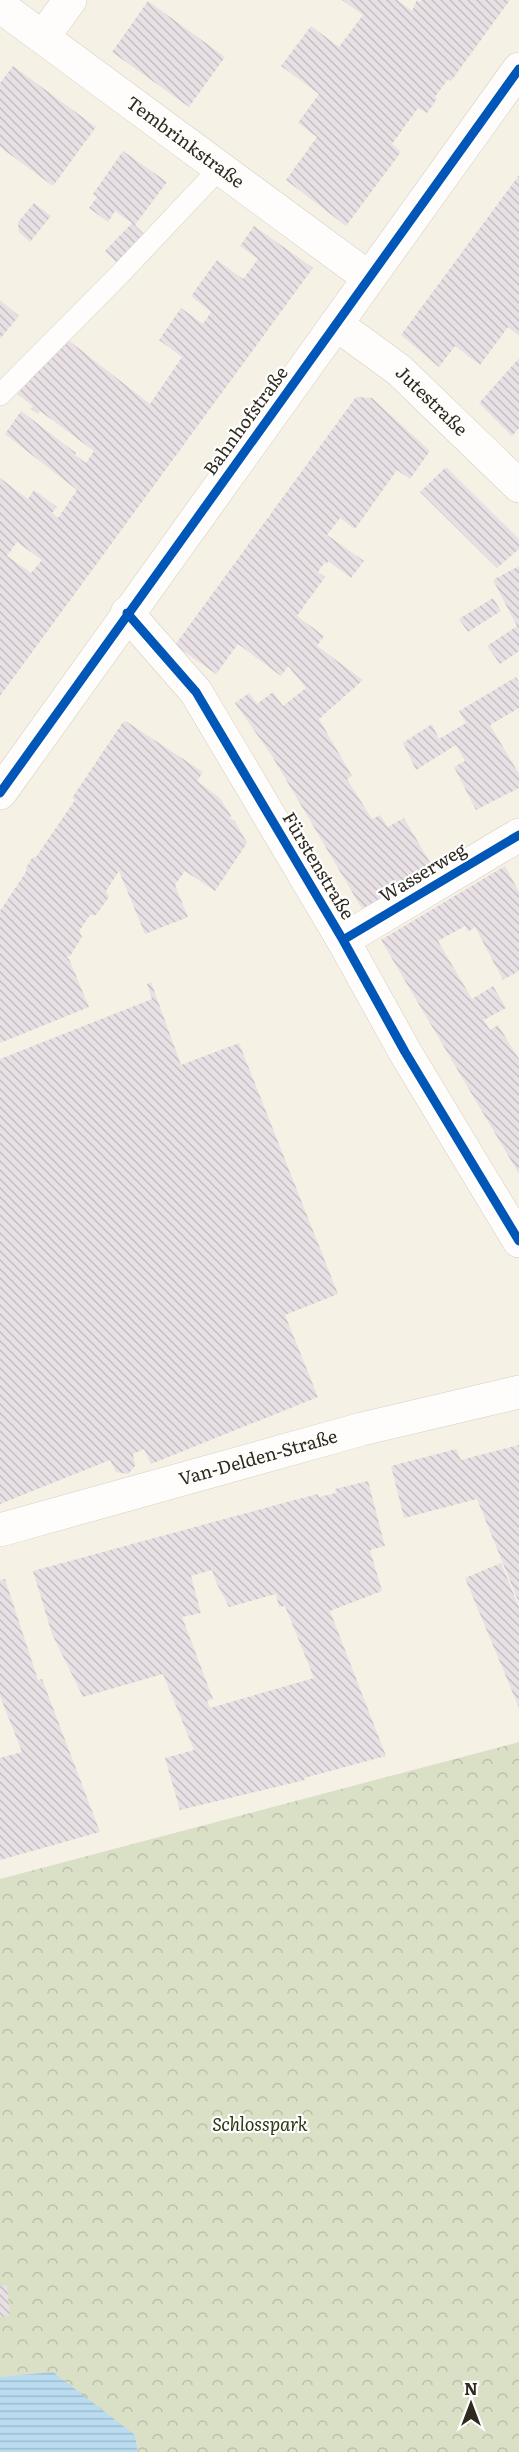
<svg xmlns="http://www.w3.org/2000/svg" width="519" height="2452" font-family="Literata,serif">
<defs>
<pattern id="forest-crowns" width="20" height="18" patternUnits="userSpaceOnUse" patternTransform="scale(1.5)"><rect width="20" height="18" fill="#dae0c5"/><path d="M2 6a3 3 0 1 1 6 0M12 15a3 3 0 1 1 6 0" fill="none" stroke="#bbc0a9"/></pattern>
<pattern id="water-rules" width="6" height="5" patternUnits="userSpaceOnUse" patternTransform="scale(1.5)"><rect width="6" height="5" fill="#badcf1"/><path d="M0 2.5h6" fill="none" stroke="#a0bdce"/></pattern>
<pattern id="building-back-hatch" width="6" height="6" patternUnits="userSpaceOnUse" patternTransform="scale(1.5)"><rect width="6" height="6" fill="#e8e0e4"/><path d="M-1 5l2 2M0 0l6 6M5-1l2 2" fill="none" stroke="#c7c0c3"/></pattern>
</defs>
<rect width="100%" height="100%" fill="#f6f1e5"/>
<path fill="url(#forest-crowns)" d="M519 1742V2452H138L135 2435 0 2377V1879Z"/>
<path fill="url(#water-rules)" d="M53 2372 135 2435 138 2452H0V2377Z"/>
<path fill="url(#building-back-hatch)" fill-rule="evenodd" d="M342 0H397L412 11 417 0 420 2 421 0H510L451 81 448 79 435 97 437 99 427 113 418 108 392 144 401 152 346 226 286 180 317 137 298 123 319 94 281 66 311 26 339 47 363 15Z
M148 1 225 57 189 107 112 52Z
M13 66 96 127 53 186 0 147V83Z
M123 151 167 182 135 225 147 237 119 265 105 251 132 223 115 211 108 222 89 208 97 197 93 194Z
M519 175V336L508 327 480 365 455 346 439 367 401 335Z
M34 203 51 216 30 242 19 232 18 222Z
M254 226 313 268 0 696V478L28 499 34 490 57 507 52 513 58 518 77 490 5 434 21 411 76 453 75 455 86 463 94 451 40 411 38 414 31 409 33 406 17 394 68 340 150 404 182 357 159 340 181 308 203 324 211 312 191 296 217 260 243 279 258 259 240 246ZM17 542 42 560 31 573 7 556Z
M0 300 19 316 0 339Z
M519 358V428L512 436 479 403Z
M356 397 372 398 430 451 410 479 397 470 355 529 340 518 327 535 364 561 351 578 328 561 327 564 325 562 318 572 325 577 297 616 324 636 317 646 363 680 319 719 352 776 347 779 372 819 380 815 388 827 404 818 435 871 364 912 272 756 235 703 249 693 257 704 273 692 283 706 306 688 288 666 281 676 238 644 216 674 175 645Z
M446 467 519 539V549L497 568 420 492Z
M519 566V651L500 664 487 646 517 626 493 580Z
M493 598 501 611 468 632 459 619Z
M516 677 519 682V708L490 725 519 774V788L476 810 454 767 465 761 456 745 416 770 403 743 432 724 439 739 466 723 459 711Z
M123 722H127L203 772 197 781 220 798 231 816 230 818 235 821 247 843 215 891 185 871 175 885 188 917 145 934 119 871 106 891 109 897 96 915H90L79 931 82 937 70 956 66 957 69 959 89 1007 0 1043V911L26 872V868L32 858 36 857 75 800 72 798Z
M505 866 519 892V971L503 980 475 927 468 932 465 926 438 941 472 999 493 986 506 1008 484 1020 490 1030 498 1025 519 1059V1174L381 940Z
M151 982 181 1065 239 1043 338 1294 285 1315 318 1397 151 1464 144 1449 133 1454 135 1466 128 1474 116 1472 110 1460 0 1504V1059L152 999 147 984Z
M519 1445V1603L477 1499 404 1518 391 1466 456 1449 461 1460Z
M368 1481 385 1546 370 1550 382 1591 330 1611 386 1756 304 1778 305 1780 180 1810 165 1758 194 1750 163 1674 83 1697 52 1634 33 1571 287 1502 318 1494 319 1497 336 1493 335 1489ZM212 1570 216 1582 229 1607 276 1594 279 1607 285 1606 314 1678 210 1708 207 1701 213 1699 182 1617 201 1613 191 1576Z
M501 1563 519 1607V1708L465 1578Z
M5 1579 38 1680 42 1679 100 1832 0 1860V1758L22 1752 0 1696V1580Z
M7 2285 10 2316 0 2317V2286Z"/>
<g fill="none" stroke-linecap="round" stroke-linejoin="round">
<g stroke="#d3cfc4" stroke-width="22">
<path id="service" d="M0 395 120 274 221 167"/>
</g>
<g stroke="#d3cfc4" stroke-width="34">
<g id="minor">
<path id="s1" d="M0 6 369 278"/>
<path d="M43 37 70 0"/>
<path id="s2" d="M336 324 399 370 519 486"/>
<path d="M127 613 196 692 343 940 405 1052 519 1241"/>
<path d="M343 940 519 835"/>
<path id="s3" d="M0 1530 362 1429 519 1392"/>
</g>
</g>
<g stroke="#d3cfc4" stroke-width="34">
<path id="tertiary" d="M0 793 519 69"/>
</g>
<use href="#service" stroke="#fefdfb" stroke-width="21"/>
<use href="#minor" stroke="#fefdfb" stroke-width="33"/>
<use href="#tertiary" stroke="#fefdfb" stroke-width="33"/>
<g stroke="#fff" stroke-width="13">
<path id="cycleway" d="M127 613 196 692 343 940 405 1052 519 1241
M0 793 519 69
M343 940 519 835"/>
</g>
<use href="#cycleway" stroke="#0057b8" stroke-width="9"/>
</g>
<g text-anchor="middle" stroke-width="4.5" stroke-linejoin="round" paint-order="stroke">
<g font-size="18" fill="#2f2a1f" stroke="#fff">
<text dy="6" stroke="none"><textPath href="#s1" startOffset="230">Tembrinkstraße</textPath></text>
<text dy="6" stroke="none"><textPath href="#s2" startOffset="123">Jutestraße</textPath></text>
<text transform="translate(246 421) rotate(-54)" y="6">Bahnhofstraße</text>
<text transform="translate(318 866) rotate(59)" y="6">Fürstenstraße</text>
<text transform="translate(423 873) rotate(-31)" y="6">Wasserweg</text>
<text dy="6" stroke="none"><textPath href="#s3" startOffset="268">Van-Delden-Straße</textPath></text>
</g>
<g font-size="18" font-style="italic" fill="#293610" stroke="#fff">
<text x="260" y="2131">Schlosspark</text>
</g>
</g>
<g transform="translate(471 2404)" stroke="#ffffff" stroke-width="4.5" paint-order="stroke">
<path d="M0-4.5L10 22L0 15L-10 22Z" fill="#2f2a1f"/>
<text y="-9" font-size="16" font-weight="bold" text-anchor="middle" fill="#2f2a1f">N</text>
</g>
</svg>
